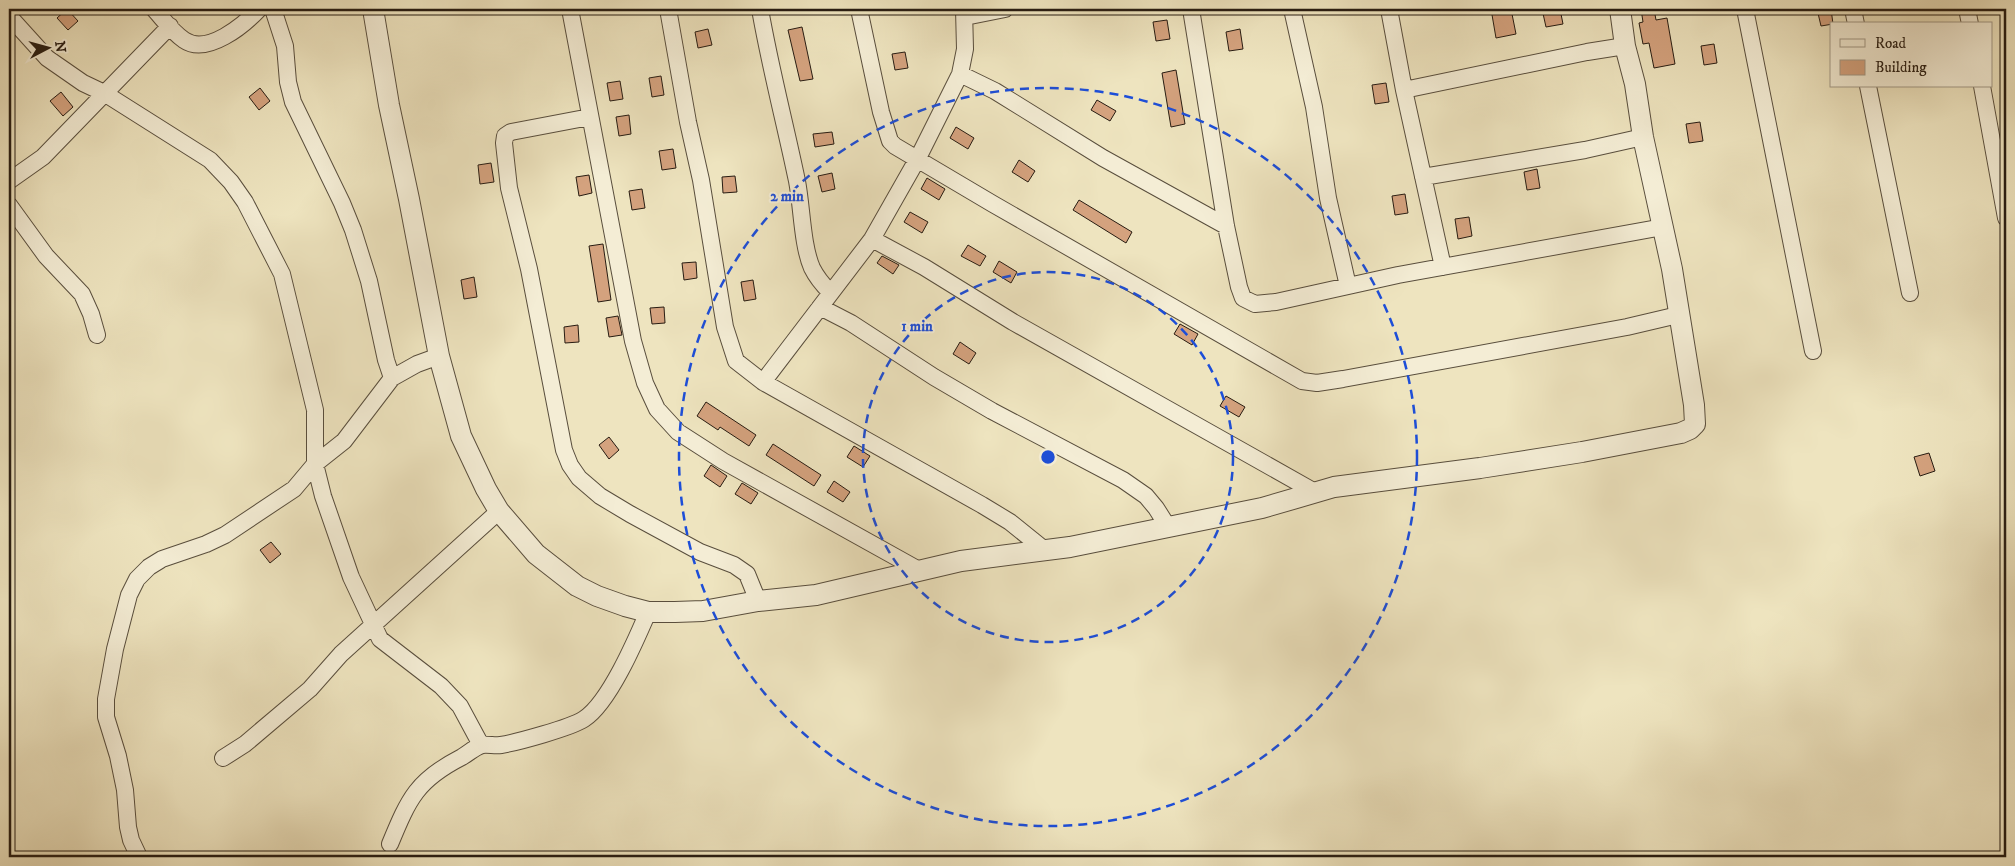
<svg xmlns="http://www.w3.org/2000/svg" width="2015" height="866" font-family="'IM FELL DW Pica',serif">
<rect width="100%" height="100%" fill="#eee4bf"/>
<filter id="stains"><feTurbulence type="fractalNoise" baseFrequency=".004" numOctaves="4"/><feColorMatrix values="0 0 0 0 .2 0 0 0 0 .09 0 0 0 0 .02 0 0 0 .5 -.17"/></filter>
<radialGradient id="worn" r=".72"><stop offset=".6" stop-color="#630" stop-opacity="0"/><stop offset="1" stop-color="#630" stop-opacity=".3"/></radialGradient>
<path fill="#d4a27e" stroke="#271c12" d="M67 9 78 21 68 30 57 18Z
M1491 9H1511L1516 34 1496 38Z
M1542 9H1560L1563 24 1546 27Z
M1641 9H1654L1656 20 1667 18 1675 64 1654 68 1649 43 1643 44 1639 23 1643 22Z
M1817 9H1831L1833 24 1821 26Z
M1167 20 1170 39 1156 41 1153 22Z
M802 27 813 79 800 81 788 30Z
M708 29 712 45 698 48 695 32Z
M1240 29 1243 49 1229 51 1226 32Z
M1714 44 1717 63 1704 65 1701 46Z
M905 52 908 68 895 70 892 54Z
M1176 70 1185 124 1171 127 1162 73Z
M661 76 664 95 652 97 649 78Z
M620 81 623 99 610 101 607 83Z
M1386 83 1389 102 1375 104 1372 85Z
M260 88 270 101 259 110 249 97Z
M61 92 73 107 63 116 50 101Z
M1097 100 1116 111 1110 121 1091 110Z
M629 115 631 134 619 136 616 117Z
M1700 122 1703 141 1689 143 1686 124Z
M956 127 974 138 968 149 950 138Z
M832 132 834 144 815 147 813 134Z
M673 149 676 168 662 170 659 151Z
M1019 160 1035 171 1028 182 1012 172Z
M491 163 494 182 480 184 478 165Z
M1537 169 1540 188 1527 190 1524 172Z
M832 173 835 189 822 192 818 176Z
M589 175 592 193 579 196 576 177Z
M735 176 737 192 723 193 722 177Z
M927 178 945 189 939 200 921 189Z
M642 189 645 208 632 210 629 191Z
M1405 194 1408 213 1395 215 1392 196Z
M1079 200 1132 232 1126 243 1073 210Z
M910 212 928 222 922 233 904 222Z
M1469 217 1472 236 1458 239 1455 219Z
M603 244 611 300 598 302 589 246Z
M968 245 986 256 980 266 961 256Z
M882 256 899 265 893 274 877 263Z
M999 261 1017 272 1011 283 993 272Z
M696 262 697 278 684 280 682 263Z
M474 277 477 297 464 299 461 280Z
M753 280 756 299 744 301 741 282Z
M664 307 665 323 652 324 650 308Z
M618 316 622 335 609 337 606 318Z
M1180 324 1198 334 1192 345 1174 334Z
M578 325 579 342 565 343 564 327Z
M960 342 976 353 969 364 953 354Z
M1226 396 1245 407 1239 417 1220 406Z
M706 402 756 435 749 446 720 427 718 430 697 416Z
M609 437 619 450 609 459 599 445Z
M773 444 821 475 814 486 766 455Z
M854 446 870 456 863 467 847 457Z
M1929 453 1935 471 1920 476 1914 457Z
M711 465 727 476 720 487 704 476Z
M834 481 850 492 843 502 827 492Z
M742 483 758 493 751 504 735 494Z
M271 542 281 554 270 563 260 550Z"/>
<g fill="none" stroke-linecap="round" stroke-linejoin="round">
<g stroke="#594e3d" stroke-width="18">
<path id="minor" d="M154 9C163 19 172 32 184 40 207 56 244 25 259 9
M273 9 285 46 288 82 293 102 342 203 353 230 369 281 386 360 392 378
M570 9 633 341 645 383 657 409 678 432 723 461 919 570
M668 9 688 122 701 180 725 327 736 361 763 382 982 505 1010 522 1046 551
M760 9C770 67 785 123 797 181 802 207 802 245 812 268 817 278 823 285 830 292
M859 9 881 112 890 141 895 146 993 204 1302 381 1317 383 1343 379 1627 327 1678 315
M1191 9 1226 226 1239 287 1243 298 1255 304 1276 302 1398 275 1663 227
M1292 9 1314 107 1328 198 1348 286
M1389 9 1404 90 1443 267
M1745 9 1813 351
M1853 9 1856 24
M1967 9 1970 24
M9 16 47 58 83 83 104 93 210 160 231 182 245 202 282 274 315 410V464L323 496 351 577 380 639 441 686 460 706 481 745
M965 17 1005 9
M960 74 995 91 1103 158 1226 226
M1868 86 1910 293
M1982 86 2006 218
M1404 90 1587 52 1625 46
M590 117 511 132 505 136 504 143 509 188 529 269 564 450 570 465 579 478 600 496 630 514 700 552 734 565 747 574 758 601
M1423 177 1585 150 1643 137
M9 181 43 157 170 26
M9 205 46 256 82 294 91 314 97 335
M872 239 924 267 1013 322 1315 492
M820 307 851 323 934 377 992 411 1123 480 1146 496 1156 508 1168 527
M763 382 872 239 918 158 960 74 965 49 964 9
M223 758 245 744 310 689 341 654 499 511
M390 844C409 798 417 780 462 757 469 753 475 747 482 745 488 744 495 746 501 745 518 742 570 728 584 719 609 703 636 640 648 612
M139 857 131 840 128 827 125 790 118 756 106 717V699L115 649 129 595 137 579 149 567 162 559 206 544 225 535 294 489 315 464 344 441 392 378 417 364 439 356"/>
</g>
<g stroke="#594e3d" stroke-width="22">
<path id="tertiary" d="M373 9 389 105 409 199 439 356 461 436 486 489 499 511 536 554 577 586 597 596 625 606 648 612H675L703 611 758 601 816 595 961 561 1070 547 1262 508 1334 487 1480 468 1582 452 1681 433 1690 429 1695 424 1694 405 1672 269 1643 137 1635 84 1625 46 1620 9"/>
</g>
<use href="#minor" stroke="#f4edd5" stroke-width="16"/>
<use href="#tertiary" stroke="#f4edd5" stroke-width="20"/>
</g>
<g fill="none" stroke="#1d4ed8" stroke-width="2.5" stroke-dasharray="9 6">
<circle cx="1048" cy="457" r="185"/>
<circle cx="1048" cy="457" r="369"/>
</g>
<circle cx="1048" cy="457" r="8" fill="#1d4ed8" stroke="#f4edd5" stroke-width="2.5"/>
<g font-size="15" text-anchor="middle" font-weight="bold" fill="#1d4ed8" stroke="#f4edd5" stroke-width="4" stroke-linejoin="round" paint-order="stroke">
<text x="787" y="201">2 min</text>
<text x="917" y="331">1 min</text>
</g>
<rect width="2015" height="866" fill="none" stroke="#eee4bf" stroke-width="30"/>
<rect x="10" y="10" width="1995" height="846" fill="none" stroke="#271c12" stroke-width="2.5"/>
<rect x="15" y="15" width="1985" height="836" fill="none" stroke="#271c12"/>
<rect x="1830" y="22" width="162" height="65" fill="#f4edd5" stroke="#a29987"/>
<rect x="1840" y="39" width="25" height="8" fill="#f4edd5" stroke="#a29987"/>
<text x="1875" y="48" font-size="15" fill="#271c12">Road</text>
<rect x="1840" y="60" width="25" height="15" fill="#d4a27e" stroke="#a29987"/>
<text x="1875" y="72" font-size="15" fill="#271c12">Building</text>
<g transform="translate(48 48) rotate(84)" stroke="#f4edd5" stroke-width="4" paint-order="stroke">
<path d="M0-4L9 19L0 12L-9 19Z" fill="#271c12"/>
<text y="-8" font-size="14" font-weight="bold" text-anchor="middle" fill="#271c12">N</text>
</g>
<rect width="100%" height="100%" filter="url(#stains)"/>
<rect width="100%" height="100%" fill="url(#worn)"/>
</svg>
